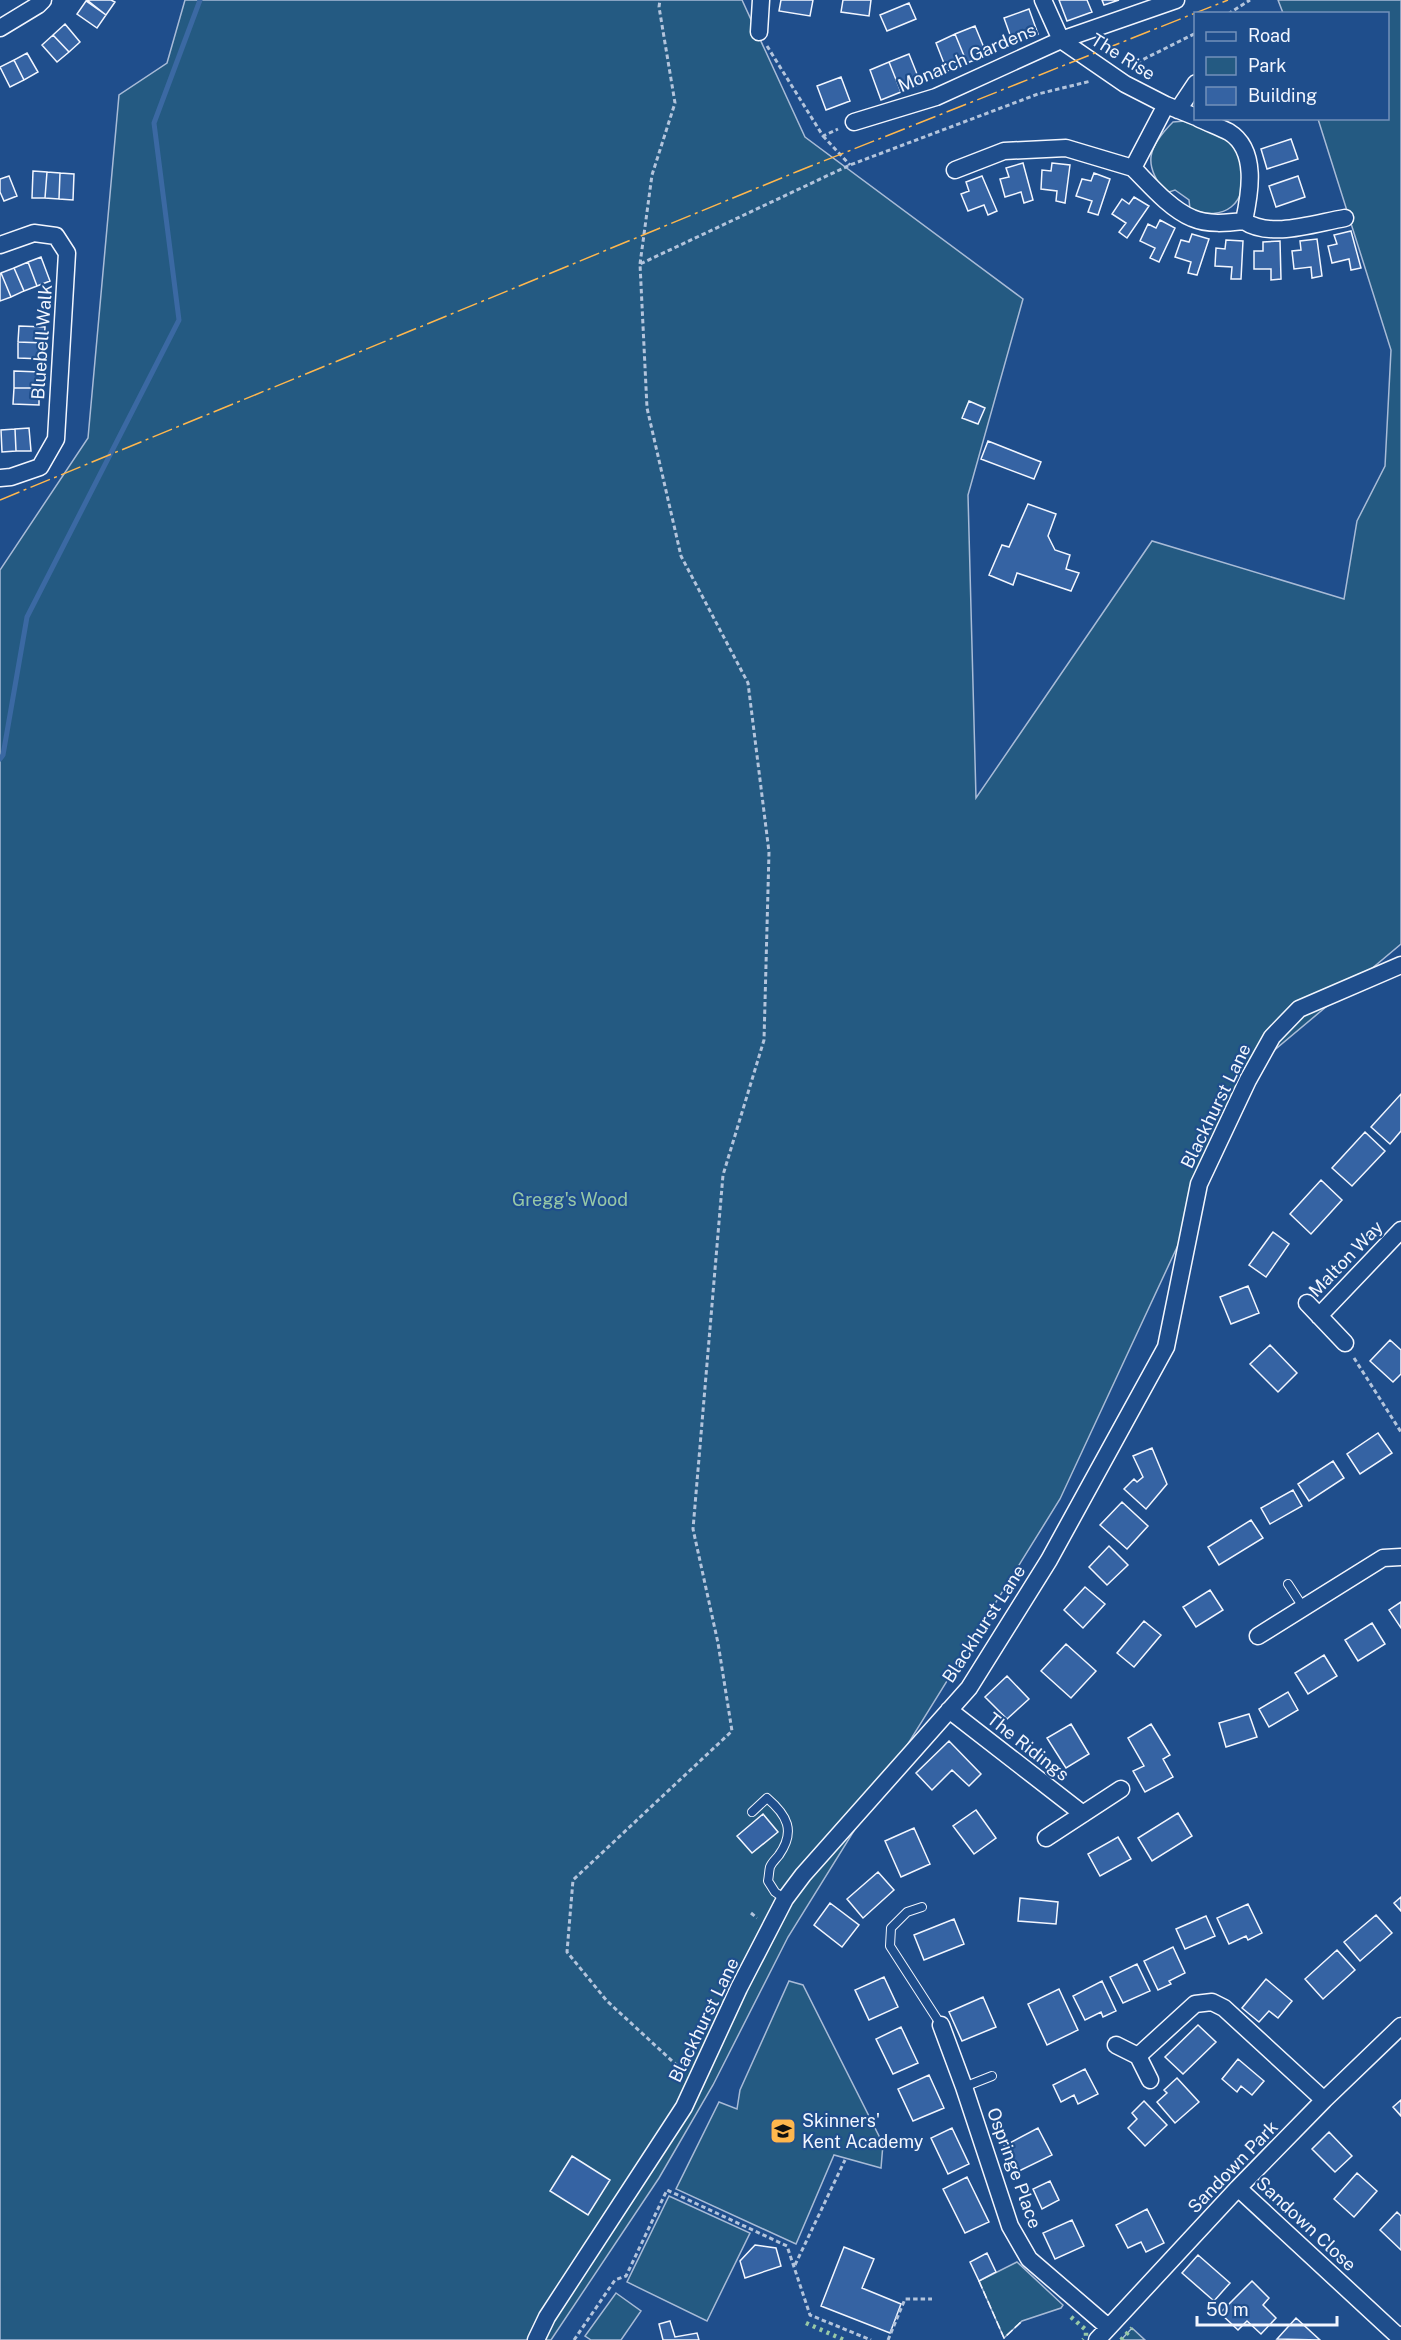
<svg xmlns="http://www.w3.org/2000/svg" width="1401" height="2340" font-family="'Public Sans',sans-serif">
<rect width="100%" height="100%" fill="#1f4e8c"/>
<path fill="#245a82" stroke="#a8bbd7" stroke-width="1.5" d="M185 0H742L805 137 1023 299 968 495 976 798 1152 541 1344 599 1357 521 1385 466 1391 350 1318 119 1388 118V14L1283 13 1278 0H1401V944L1265 1058 1060 1499 788 1937 713 2085 659 2178 551 2340H0V570L88 438 119 95 167 63Z
M1185 121C1202 128 1231 135 1240 153 1241 157 1242 163 1242 167 1249 203 1224 223 1190 209L1189 200 1175 190 1166 193C1142 164 1148 147 1173 122Z
M789 1981 803 1985 883 2144 881 2168 834 2155 796 2244 676 2189 719 2102 737 2109 740 2090Z
M669 2196 750 2233 707 2321 627 2282Z
M1017 2262 1063 2305 1061 2308 1022 2321 1004 2338 979 2281Z
M616 2293 641 2311 621 2340H591L585 2336Z
M1132 2328 1145 2340H1121Z"/>
<g fill="none" stroke-linecap="round" stroke-linejoin="round">
<path stroke="#3b69a3" stroke-width="5" d="M0 759 3 755 27 617 179 320 154 123 200 0"/>
</g>
<path fill="#3563a3" stroke="#f2f6ff" stroke-width="1.5" d="M87 0H111L115 2 106 15Z
M781 0H813L810 16 779 11Z
M843 0H871L869 16 841 12Z
M1059 0H1087L1092 12 1067 21Z
M1102 0H1119L1104 5Z
M86 1 106 15 97 28 77 14Z
M909 3 916 19 887 31 880 15Z
M1029 9 1038 34 1013 43 1004 18Z
M65 24 80 42 69 52 53 35Z
M975 26 987 55 967 63 955 34Z
M955 34 967 63 947 71 936 43Z
M53 35 69 52 57 62 42 45Z
M27 53 38 72 24 80 14 60Z
M909 54 921 84 901 92 889 62Z
M14 60 24 80 10 87 0 67Z
M889 62 901 92 881 100 870 70Z
M841 77 850 101 826 110 817 86Z
M1291 139 1298 159 1267 169 1261 149Z
M1023 163 1033 200 1024 203 1021 192 1005 197 1000 179 1009 177 1006 168Z
M1052 163 1070 165 1065 203 1056 201 1057 191 1041 189 1042 170 1051 171Z
M33 171 47 172 45 198H32Z
M47 172 60 173 59 199 45 198Z
M60 173 74 174 73 200 59 199Z
M1094 173 1110 179 1098 215 1088 212 1092 201 1076 196 1082 179 1091 181Z
M9 176 17 196 4 201 0 192V179Z
M982 176 997 211 988 215 984 205 968 211 961 194 969 191 966 182Z
M1298 176 1305 197 1276 207 1269 186Z
M1134 197 1149 206 1127 238 1119 232 1126 223 1112 214 1122 199 1129 204Z
M1160 220 1175 228 1159 262 1150 258 1155 248 1140 241 1148 224 1156 228Z
M1351 231 1361 268 1351 270 1349 259 1332 263 1328 246 1337 244 1334 235Z
M1192 234 1209 239 1197 275 1188 273 1191 262 1175 257 1181 240 1189 242Z
M1317 239 1322 276 1312 278 1311 267 1294 269 1292 251 1301 250 1300 241Z
M1226 240 1243 241 1241 279H1231L1232 267 1215 266 1216 248 1225 249Z
M1280 241 1281 279 1271 280V269H1254V251H1263V242Z
M41 257 50 281 37 286 28 262Z
M28 262 37 286 24 291 14 268Z
M14 268 24 291 11 297 1 273Z
M1 273 11 297 0 301V274Z
M19 326 45 327 44 343 18 342Z
M18 342 44 343V359L18 358Z
M14 371 40 372 39 388H14Z
M14 388H39V405L13 404Z
M969 401 985 408 978 424 962 418Z
M29 428 31 451H16L15 429Z
M15 429 16 451 2 452 1 430Z
M988 441 1041 462 1034 479 981 459Z
M1028 504 1056 514 1048 536 1055 550 1070 555 1066 569 1079 573 1071 591 1017 573 1013 585 989 575 1002 545 1009 547Z
M1401 1094V1131L1390 1144 1371 1127Z
M1365 1132 1385 1151 1352 1186 1332 1168Z
M1321 1180 1342 1200 1311 1234 1290 1214Z
M1273 1232 1289 1244 1266 1277 1249 1265Z
M1248 1286 1259 1313 1231 1324 1220 1297Z
M1390 1340 1401 1350V1374L1393 1382 1370 1361Z
M1270 1345 1297 1373 1278 1392 1250 1364Z
M1378 1433 1392 1453 1360 1474 1347 1454Z
M1152 1448 1167 1484 1146 1509 1124 1489 1134 1479 1137 1482 1143 1477 1133 1456Z
M1333 1461 1344 1478 1309 1501 1298 1484Z
M1293 1490 1302 1506 1270 1524 1261 1508Z
M1122 1502 1148 1526 1127 1549 1100 1525Z
M1251 1520 1263 1538 1219 1565 1208 1547Z
M1109 1546 1128 1565 1107 1585 1089 1567Z
M1085 1587 1105 1604 1083 1628 1064 1610Z
M1210 1590 1223 1610 1196 1627 1183 1607Z
M1401 1602V1628L1389 1610Z
M1144 1621 1161 1635 1134 1667 1117 1653Z
M1372 1623 1385 1644 1358 1661 1345 1640Z
M1066 1644 1096 1671 1071 1698 1041 1671Z
M1324 1655 1337 1676 1308 1694 1295 1673Z
M1007 1676 1029 1699 1007 1719 985 1697Z
M1288 1692 1298 1710 1269 1727 1259 1709Z
M1249 1714 1257 1737 1226 1747 1219 1723Z
M1071 1724 1089 1754 1066 1768 1047 1738Z
M1151 1724 1170 1755 1163 1759 1173 1777 1145 1792 1133 1771 1144 1766 1128 1738Z
M949 1741 981 1774 969 1786 952 1770 932 1790 916 1773Z
M976 1810 996 1838 974 1854 953 1826Z
M1178 1813 1192 1836 1152 1861 1138 1838Z
M763 1814 778 1832 752 1853 737 1836Z
M914 1828 930 1864 901 1877 885 1841Z
M1118 1837 1131 1859 1100 1876 1088 1854Z
M878 1872 894 1890 863 1918 847 1899Z
M1401 1897V1911L1394 1903Z
M1020 1898 1058 1902 1056 1924 1018 1921Z
M830 1903 859 1925 842 1947 814 1925Z
M1248 1904 1262 1933 1248 1940 1246 1936 1229 1944 1217 1918Z
M1376 1915 1392 1933 1360 1961 1344 1942Z
M1206 1916 1215 1936 1185 1949 1176 1929Z
M954 1919 964 1944 924 1960 914 1935Z
M1173 1947 1185 1973 1169 1981 1171 1984 1158 1990 1144 1961Z
M1337 1950 1355 1970 1323 1999 1305 1979Z
M1137 1964 1150 1991 1123 2003 1110 1977Z
M884 1977 898 2007 869 2020 855 1990Z
M1266 1979 1292 2001 1278 2018 1269 2011 1259 2022 1242 2008Z
M1102 1981 1116 2011 1103 2017 1101 2012 1085 2020 1073 1996Z
M1059 1989 1078 2030 1047 2045 1028 2004Z
M983 1997 996 2027 962 2041 949 2012Z
M1198 2025 1216 2042 1183 2074 1165 2057Z
M901 2027 918 2063 893 2074 876 2039Z
M1238 2059 1264 2081 1252 2095 1241 2086 1237 2092 1222 2079Z
M1085 2069 1098 2094 1078 2104 1074 2095 1061 2102 1053 2085Z
M929 2075 944 2108 913 2121 898 2089Z
M1177 2078 1199 2102 1175 2123 1157 2102 1167 2093 1164 2090Z
M1401 2100V2116L1393 2107Z
M1144 2101 1167 2125 1145 2146 1128 2128 1137 2119 1132 2113Z
M952 2128 969 2164 948 2174 931 2138Z
M1038 2128 1052 2155 1017 2172 1004 2146Z
M1329 2132 1352 2156 1335 2172 1312 2149Z
M572 2156 610 2180 588 2215 550 2191Z
M1357 2173 1377 2191 1354 2217 1334 2199Z
M967 2177 989 2222 965 2233 943 2189Z
M1050 2181 1059 2200 1042 2209 1033 2189Z
M1147 2209 1164 2243 1146 2252 1141 2242 1128 2248 1116 2225Z
M1397 2212 1401 2216V2250L1380 2230Z
M1072 2220 1084 2246 1055 2259 1043 2233Z
M755 2245 776 2248 781 2266 745 2278 740 2261Z
M844 2247 874 2259 862 2288 901 2304 890 2333 821 2306Z
M987 2253 996 2272 979 2281 970 2262Z
M1198 2255 1230 2283 1214 2301 1182 2273Z
M1252 2281 1269 2298 1263 2305 1276 2318 1261 2334 1247 2321 1238 2330 1220 2313Z
M1296 2318 1320 2340 1277 2339Z
M670 2321 675 2337 697 2333 699 2340H663L659 2324Z"/>
<g fill="none" stroke-linecap="round" stroke-linejoin="round">
<g stroke="#f2f6ff" stroke-width="10">
<path id="lane" d="M1288 1584 1303 1607
M752 1812 767 1798C787 1815 796 1831 779 1855 776 1859 772 1862 770 1867 769 1871 769 1876 768 1881L775 1892 785 1899
M922 1907 907 1912 891 1928 890 1946 941 2025
M964 2087 992 2076"/>
</g>
<g stroke="#f2f6ff" stroke-width="19">
<path id="street" d="M1043 0 1061 40 1176 0
M0 28 38 5 43 0
M759 32 761 0
M1166 105 1133 168C1149 184 1170 209 1192 218 1208 225 1227 223 1244 221 1250 193 1258 150 1229 132 1219 127 1208 123 1198 118
M1178 110 1196 83
M854 122 936 97 1061 40 1125 84 1166 105 1196 117
M955 170 1004 151 1066 148 1133 168
M1244 221C1271 239 1315 223 1345 218
M0 245 34 233 56 236 67 253 56 439 40 467 11 477 0 478
M1307 1303 1345 1343
M1319 1316 1401 1230
M1258 1636 1383 1558 1401 1557
M949 1710 1083 1814
M1046 1838 1121 1789
M941 2025 964 2087 1010 2226 1029 2259 1108 2327
M1116 2045 1138 2056
M1150 2080 1138 2056 1195 2004 1212 2002 1224 2008 1324 2100
M1238 2188 1399 2337 1401 2335
M536 2340 547 2317 684 2107 739 1988 785 1899 803 1875 969 1688 1049 1560 1166 1347 1199 1184 1248 1080 1272 1037 1299 1009 1401 965
M1097 2340 1238 2188 1324 2100 1401 2026"/>
</g>
<path stroke="#b3c4dc" stroke-width="3" stroke-dasharray="4.5 3" stroke-linecap="butt" d="M1228 14 1250 0
M767 46 823 136 838 129
M1130 66 1196 33
M823 136 850 165
M640 264 652 175 675 103 659 7 660 0
M1354 1358 1401 1432
M751 1913 757 1918
M683 2071 607 2001 567 1952 573 1880 732 1731 718 1643 693 1529 723 1175 764 1040 769 852 748 683 681 556 647 408 640 264 850 165 1038 94 1091 81
M795 2265 845 2160
M574 2340 615 2280 626 2276 667 2190 787 2246 810 2315 871 2340
M888 2340 905 2299H932"/>
<use href="#lane" stroke="#1f4e8c" stroke-width="8"/>
<use href="#street" stroke="#1f4e8c" stroke-width="16"/>
<path stroke="#97c8a6" stroke-width="4.5" stroke-dasharray="3 4.5" stroke-linecap="butt" d="M1071 2317 1086 2330V2337L1083 2340
M806 2323 844 2340
M1121 2340 1132 2328"/>
<path stroke="#f2f6ff" stroke-width="1.5" stroke-dasharray="8 3" stroke-linecap="butt" d="M979 2281 1004 2338 1022 2321"/>
<path stroke="#ffb74d" stroke-width="1.5" stroke-dasharray="21 4.5 3 4.5" stroke-linecap="butt" d="M0 500 796 172 1228 0"/>
</g>
<defs>
<g id="school-square" transform="scale(1.35)"><rect x="-9" y="-9" width="18" height="18" rx="4" fill="#ffb74d" stroke="#1f4e8c"/><path d="M0-5L7-2L0 1L-7-2ZM-4 1L0 2.5L4 1V4Q0 6-4 4Z" fill="#111"/></g>
</defs>
<g fill-rule="evenodd">
<use href="#school-square" x="783" y="2131"/>
</g>
<g text-anchor="middle" stroke-width="4.5" stroke-linejoin="round" paint-order="stroke">
<g font-size="18" fill="#f2f6ff" stroke="#1f4e8c">
<text transform="translate(1123 57) rotate(32)" y="6">The Rise</text>
<text transform="translate(967 58) rotate(-23)" y="6">Monarch Gardens</text>
<text transform="translate(42 342) rotate(-86)" y="6">Bluebell Walk</text>
<text transform="translate(1216 1106) rotate(-64)" y="6">Blackhurst Lane</text>
<text transform="translate(1346 1259) rotate(-46)" y="6">Malton Way</text>
<text transform="translate(984 1624) rotate(-57)" y="6">Blackhurst Lane</text>
<text transform="translate(1028 1747) rotate(38)" y="6">The Ridings</text>
<text transform="translate(704 2020) rotate(-64)" y="6">Blackhurst Lane</text>
<text transform="translate(1233 2167) rotate(-46)" y="6">Sandown Park</text>
<text transform="translate(1014 2168) rotate(70)" y="6">Ospringe Place</text>
<text transform="translate(1306 2224) rotate(43)" y="6">Sandown Close</text>
</g>
<g font-size="18" fill="#97c8a6" stroke="#1f4e8c">
<text x="570" y="1206">Gregg's Wood</text>
</g>
<g font-size="18" fill="#f2f6ff" stroke="#1f4e8c" text-anchor="start">
<text x="802" y="2127">Skinners'<tspan x="802" dy="21">Kent Academy</tspan></text>
</g>
</g>
<rect x="1194" y="12" width="195" height="108" fill="#1f4e8c" stroke="#7391ba" stroke-width="1.5"/>
<rect x="1206" y="32" width="30" height="9" fill="#1f4e8c" stroke="#7391ba" stroke-width="1.5"/>
<text x="1248" y="42" font-size="18" fill="#f2f6ff">Road</text>
<rect x="1206" y="57" width="30" height="18" fill="#245a82" stroke="#7391ba" stroke-width="1.5"/>
<text x="1248" y="72" font-size="18" fill="#f2f6ff">Park</text>
<rect x="1206" y="87" width="30" height="18" fill="#3563a3" stroke="#7391ba" stroke-width="1.5"/>
<text x="1248" y="102" font-size="18" fill="#f2f6ff">Building</text>
<path d="M1197 2316v9h140v-9" fill="none" stroke="#f2f6ff" stroke-width="3"/>
<text x="1206" y="2316" font-size="18" fill="#f2f6ff" stroke="#1f4e8c" stroke-width="4.5" paint-order="stroke">50 m</text>
</svg>
